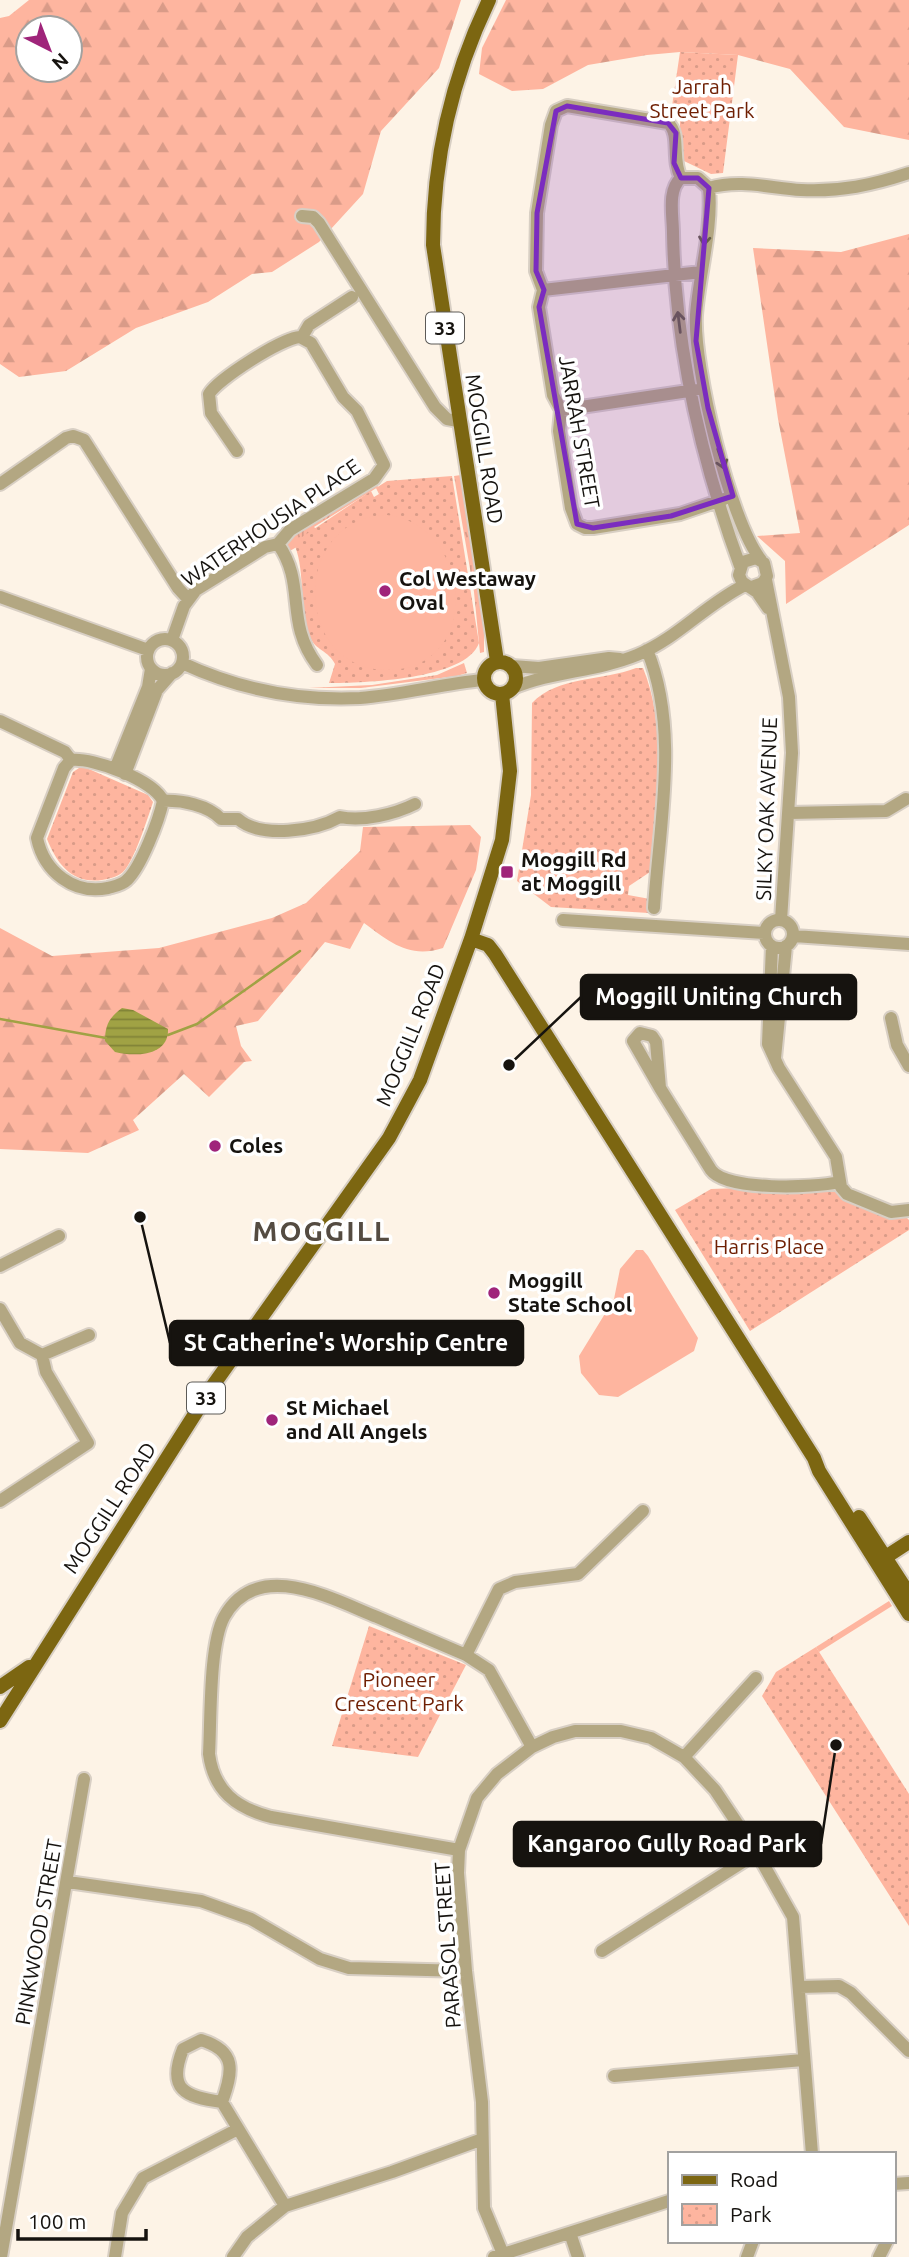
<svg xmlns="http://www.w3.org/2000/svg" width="909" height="2257" font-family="Ubuntu,sans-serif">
<defs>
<pattern id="grass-tufts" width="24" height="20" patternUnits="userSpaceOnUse" patternTransform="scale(1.75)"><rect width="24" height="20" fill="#feb59f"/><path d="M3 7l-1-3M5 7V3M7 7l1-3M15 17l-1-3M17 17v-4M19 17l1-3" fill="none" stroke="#d99b88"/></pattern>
<pattern id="forest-firs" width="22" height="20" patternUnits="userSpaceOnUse" patternTransform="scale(1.75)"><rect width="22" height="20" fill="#feb59f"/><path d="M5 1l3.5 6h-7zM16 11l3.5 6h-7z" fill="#d99b88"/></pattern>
<pattern id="park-dots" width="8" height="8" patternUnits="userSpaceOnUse" patternTransform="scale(1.75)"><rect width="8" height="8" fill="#feb59f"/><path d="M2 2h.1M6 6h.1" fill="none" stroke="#d99b88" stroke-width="1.8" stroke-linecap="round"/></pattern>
<pattern id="water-rules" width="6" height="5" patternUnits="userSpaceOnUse" patternTransform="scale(1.75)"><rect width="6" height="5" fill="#a0a244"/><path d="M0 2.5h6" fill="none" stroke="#818337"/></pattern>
</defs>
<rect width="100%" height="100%" fill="#fdf3e6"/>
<path fill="url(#grass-tufts)" d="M461 475 484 624V652L480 653 474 592 454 476Z
M376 483 378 487 314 527 321 533 288 552 287 536 311 526Z
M464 663 467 673 457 676 361 688H308L372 685 437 675Z
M889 1601 892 1606 819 1652 816 1647Z"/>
<path fill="url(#forest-firs)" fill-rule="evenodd" d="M29 0H461L439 68 381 131 363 194 319 242 272 272 252 274 208 302 136 328 66 371 19 377 0 364V18L9 16ZM28 28H70V70H28Z
M506 0H909V140L844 127 790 69 738 55 680 52 647 55 588 65 543 89 512 91 479 74 482 48Z
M909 234V525L786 604 785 561 757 536 800 533 778 419 753 248 841 252Z
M470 825 481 837 476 870 443 948C409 959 390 942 364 923L350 949 325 942 258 1021 236 1026 241 1046 252 1061 244 1062 209 1097 184 1074 133 1120 139 1130 88 1153 0 1149V928L52 956 159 948 272 918 306 903 360 851 363 827Z"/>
<path fill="url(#park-dots)" d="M680 52 738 55 723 173 711 174 684 161 680 155V121L671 113Z
M452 476 479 643C466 680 362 683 329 683L335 664C329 651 315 650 310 637 298 608 306 575 295 546L299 539 371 491 374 497 379 494 376 488 387 481Z
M636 668H643C669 731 654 806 650 872L629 886 628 895 650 899 649 913 551 907 517 881 531 795 532 703C558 676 602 681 636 668Z
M82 766 148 795 153 802C148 817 134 862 123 872 117 877 109 879 102 880 72 884 57 864 47 839L73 772Z
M766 1187 830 1189 852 1200 905 1216 909 1220V1230L750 1331 675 1210 711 1189Z
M369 1626 466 1665 418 1757 332 1746Z
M816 1647 909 1794V1926L762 1696 776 1672Z"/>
<path fill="#feb59f" d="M387 515C473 524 485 673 384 670 291 666 292 517 387 515Z
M596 848 597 867 579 868 578 849Z
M636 1250H643L648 1256 698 1338 694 1351 618 1397 599 1395 581 1373 579 1356 614 1299 620 1269Z"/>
<path fill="url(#water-rules)" d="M122 1008 133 1010 168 1029C169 1056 135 1057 115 1052L105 1041C105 1025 109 1018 122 1008Z"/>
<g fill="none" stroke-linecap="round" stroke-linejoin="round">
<path stroke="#a0a244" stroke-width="2.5" d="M0 1019 106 1038
M168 1035 197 1024 300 951"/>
<g stroke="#d8cfc4" stroke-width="16">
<path id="minor" d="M681 178C671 159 681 134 668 123L567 106 556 111 551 125 537 213 536 271 543 290 539 307 553 395 561 410 559 431 571 508 577 524 585 528H593L680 514 724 499
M709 188C740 179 770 188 801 190 840 192 873 185 909 173
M302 216 313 217 319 223 435 407 447 419 458 421
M543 290 701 272
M302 337 309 325 352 297
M561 410 695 390
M0 484 66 438 73 436 84 440 178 588 188 599
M278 544C307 585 284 621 317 665
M740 566C701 459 675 348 673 233 673 216 667 190 681 178H698L709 188C713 229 699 274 696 315 693 365 730 522 761 560
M766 580 789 697 792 753 781 920
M752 587 763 583 767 576 764 563 756 558 743 562 739 575 742 582 757 592 768 608
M0 597 148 650
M147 657a18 18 0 1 1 36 0a18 18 0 1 1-36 0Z
M172 640 184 606 196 590 265 547 278 544 290 530 374 479 384 465 357 411 343 397 311 343 300 337C282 338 218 379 209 394L211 413 237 451
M647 650C680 729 659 826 654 908
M182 663C238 689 298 701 360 698 401 695 442 684 483 680
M512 666 539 668 609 658 620 659
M513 688C552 671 595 672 637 655 678 638 706 604 745 585
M0 721 65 752 71 760C93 757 155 781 163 801 181 800 208 805 221 819H238C261 839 315 831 340 817 362 822 395 814 415 804
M71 760 64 768 37 838C44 872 74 895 108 888 115 886 122 885 127 880 141 867 159 820 163 801
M115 769 148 687 151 669
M125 774 157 690 172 673
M789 813 886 811 906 799
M765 934a14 14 0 1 1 28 0a14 14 0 1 1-28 0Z
M563 920 765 933
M794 936 909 944
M772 946 768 1044 779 1068 836 1157 841 1187 847 1194 891 1212 909 1210
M891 1018 897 1045 909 1066
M640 1033 652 1036 656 1042 660 1088 633 1041Z
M775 1058 786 946
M660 1088 711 1170C726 1191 814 1188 839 1182
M0 1266 59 1236
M0 1309 20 1343 42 1355 46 1372 88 1443 0 1501
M42 1355 89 1335
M466 1655 499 1589 515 1582 578 1574 643 1511
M684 1757 756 1678
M459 1850 271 1817C236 1808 214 1791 209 1754 211 1720 209 1645 224 1617 257 1557 332 1599 377 1617 407 1630 436 1642 466 1655L489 1670 532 1747
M68 1882 201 1901 251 1919 320 1959 349 1968 466 1971
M602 1951 757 1853
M799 1987 839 1986 851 1993 909 2051
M614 2076 803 2060
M222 2102C184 2097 167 2089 183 2049L201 2040C237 2051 233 2071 222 2102L285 2206
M893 2184 909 2183
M570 2233 578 2257
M503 2254 484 2208 482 2102 466 1971 458 1873 459 1850 477 1798 497 1774 532 1747 553 1737 575 1731H621L651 1738 684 1757 715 1790 757 1853 793 1917 812 2154
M1 2257 84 1779
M115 2257 122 2213 143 2178 238 2129
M233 2257 247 2237 285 2206 392 2172 480 2140
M494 2257 669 2201
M747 2257 753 2241
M879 2257 887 2241"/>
</g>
<g stroke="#d8cfc4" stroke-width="18">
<path id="major" d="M489 0C452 77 433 160 433 245L497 661
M484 678a16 16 0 1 1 32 0a16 16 0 1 1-32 0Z
M471 939 488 945 495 954 814 1458 819 1471 909 1614
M859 1517 909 1594
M878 1562 909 1542
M0 1687 29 1667
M0 1721 214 1384 389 1138 420 1080 471 939 502 840 510 771 502 694"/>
</g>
<use href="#minor" stroke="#b3a782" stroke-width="12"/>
<use href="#major" stroke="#7c6611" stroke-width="14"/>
</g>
<defs><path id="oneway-shaft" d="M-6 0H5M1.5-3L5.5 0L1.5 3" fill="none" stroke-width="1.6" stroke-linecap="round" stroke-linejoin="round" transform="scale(1.75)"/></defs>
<g stroke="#645d48">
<use href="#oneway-shaft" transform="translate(705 235) rotate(96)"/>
<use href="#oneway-shaft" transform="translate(679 322) rotate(-97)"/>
<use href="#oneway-shaft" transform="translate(721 459) rotate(72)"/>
</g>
<path fill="#7b2cbf" fill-opacity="0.2" stroke="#7b2cbf" stroke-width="5" stroke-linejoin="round" d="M567 106 668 123 676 133 674 163 681 178H698L709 188 696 341 708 408 733 496 671 516 593 528 577 524 539 307 544 290 536 271 537 213 556 111Z"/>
<g fill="#9f247a" stroke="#fff" stroke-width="2.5">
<circle cx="385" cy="591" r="7"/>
<rect x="500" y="865" width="14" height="14" rx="3.5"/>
<circle cx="215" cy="1146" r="7"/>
<circle cx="494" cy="1293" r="7"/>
<circle cx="272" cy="1420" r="7"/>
</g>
<g text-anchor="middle" stroke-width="7" stroke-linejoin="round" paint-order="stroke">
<g fill="#fff" stroke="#5c5a57" stroke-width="2">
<rect x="426" y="312.5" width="38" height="31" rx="5"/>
<rect x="187" y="1382.5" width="38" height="31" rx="5"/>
</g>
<g font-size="19" font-weight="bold" fill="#16130f">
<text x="445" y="335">33</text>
<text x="206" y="1405">33</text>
</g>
<g font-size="21" fill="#6f1f03" stroke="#fff">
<text x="702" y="94">Jarrah<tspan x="702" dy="24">Street Park</tspan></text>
<text x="769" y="1254">Harris Place</text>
<text x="399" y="1687">Pioneer<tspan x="399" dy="24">Crescent Park</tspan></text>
</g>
<g font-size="21" fill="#16130f" stroke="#fff">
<text transform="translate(579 432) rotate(80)" y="7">JARRAH STREET</text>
<text transform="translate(484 449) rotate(81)" y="7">MOGGILL ROAD</text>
<text transform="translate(271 523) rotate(-34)" y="7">WATERHOUSIA PLACE</text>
<text transform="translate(767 809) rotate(-88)" y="7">SILKY OAK AVENUE</text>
<text transform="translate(411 1035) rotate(-68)" y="7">MOGGILL ROAD</text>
<text transform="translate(110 1508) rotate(-57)" y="7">MOGGILL ROAD</text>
<text transform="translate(39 1932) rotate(-80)" y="7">PINKWOOD STREET</text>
<text transform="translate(448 1945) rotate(-94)" y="7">PARASOL STREET</text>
</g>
<g font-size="21" font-weight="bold" fill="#16130f" stroke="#fff" text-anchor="start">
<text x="399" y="586">Col Westaway<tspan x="399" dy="24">Oval</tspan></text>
<text x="521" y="867">Moggill Rd<tspan x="521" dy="24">at Moggill</tspan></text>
<text x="229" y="1153">Coles</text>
<text x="508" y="1288">Moggill<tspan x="508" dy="24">State School</tspan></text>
<text x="286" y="1415">St Michael<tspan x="286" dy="24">and All Angels</tspan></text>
</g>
<g font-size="28" font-weight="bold" letter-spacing="2" fill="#544b41" stroke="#fff">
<text x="322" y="1241">MOGGILL</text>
</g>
</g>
<path fill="none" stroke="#16130f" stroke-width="2.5" d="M509 1065L581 997M140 1217L170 1343M836 1745L821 1844"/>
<g fill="#16130f" stroke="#fff" stroke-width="2.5">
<circle cx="509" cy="1065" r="7"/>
<circle cx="140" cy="1217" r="7"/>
<circle cx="836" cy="1745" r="7"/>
</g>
<g fill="#16130f" stroke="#16130f" stroke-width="2.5">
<rect x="581" y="975" width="275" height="44" rx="7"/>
<rect x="170" y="1321" width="353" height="44" rx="7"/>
<rect x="514" y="1822" width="307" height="44" rx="7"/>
</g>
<g font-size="23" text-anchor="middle" font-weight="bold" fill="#fff">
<text x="719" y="1005">Moggill Uniting Church</text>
<text x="346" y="1351">St Catherine's Worship Centre</text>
<text x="667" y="1852">Kangaroo Gully Road Park</text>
</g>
<rect x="668" y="2152" width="228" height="91" fill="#ffffff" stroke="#a2a19f" stroke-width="2"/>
<rect x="682" y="2175" width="35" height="10" fill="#7c6611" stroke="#a2a19f" stroke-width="2"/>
<text x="730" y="2187" font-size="21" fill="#16130f">Road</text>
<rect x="682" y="2204" width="35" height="21" fill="url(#park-dots)" stroke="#a2a19f" stroke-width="2"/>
<text x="730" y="2222" font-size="21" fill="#16130f">Park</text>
<g transform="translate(49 49) rotate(138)"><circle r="33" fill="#ffffff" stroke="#a2a19f" stroke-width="2"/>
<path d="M0-5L12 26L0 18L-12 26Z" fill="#9f247a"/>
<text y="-10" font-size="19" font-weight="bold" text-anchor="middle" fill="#16130f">N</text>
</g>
<path d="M18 2229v10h128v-10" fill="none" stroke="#16130f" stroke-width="3.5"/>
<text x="28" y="2229" font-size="21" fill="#16130f" stroke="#ffffff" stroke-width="5" paint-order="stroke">100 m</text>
</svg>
